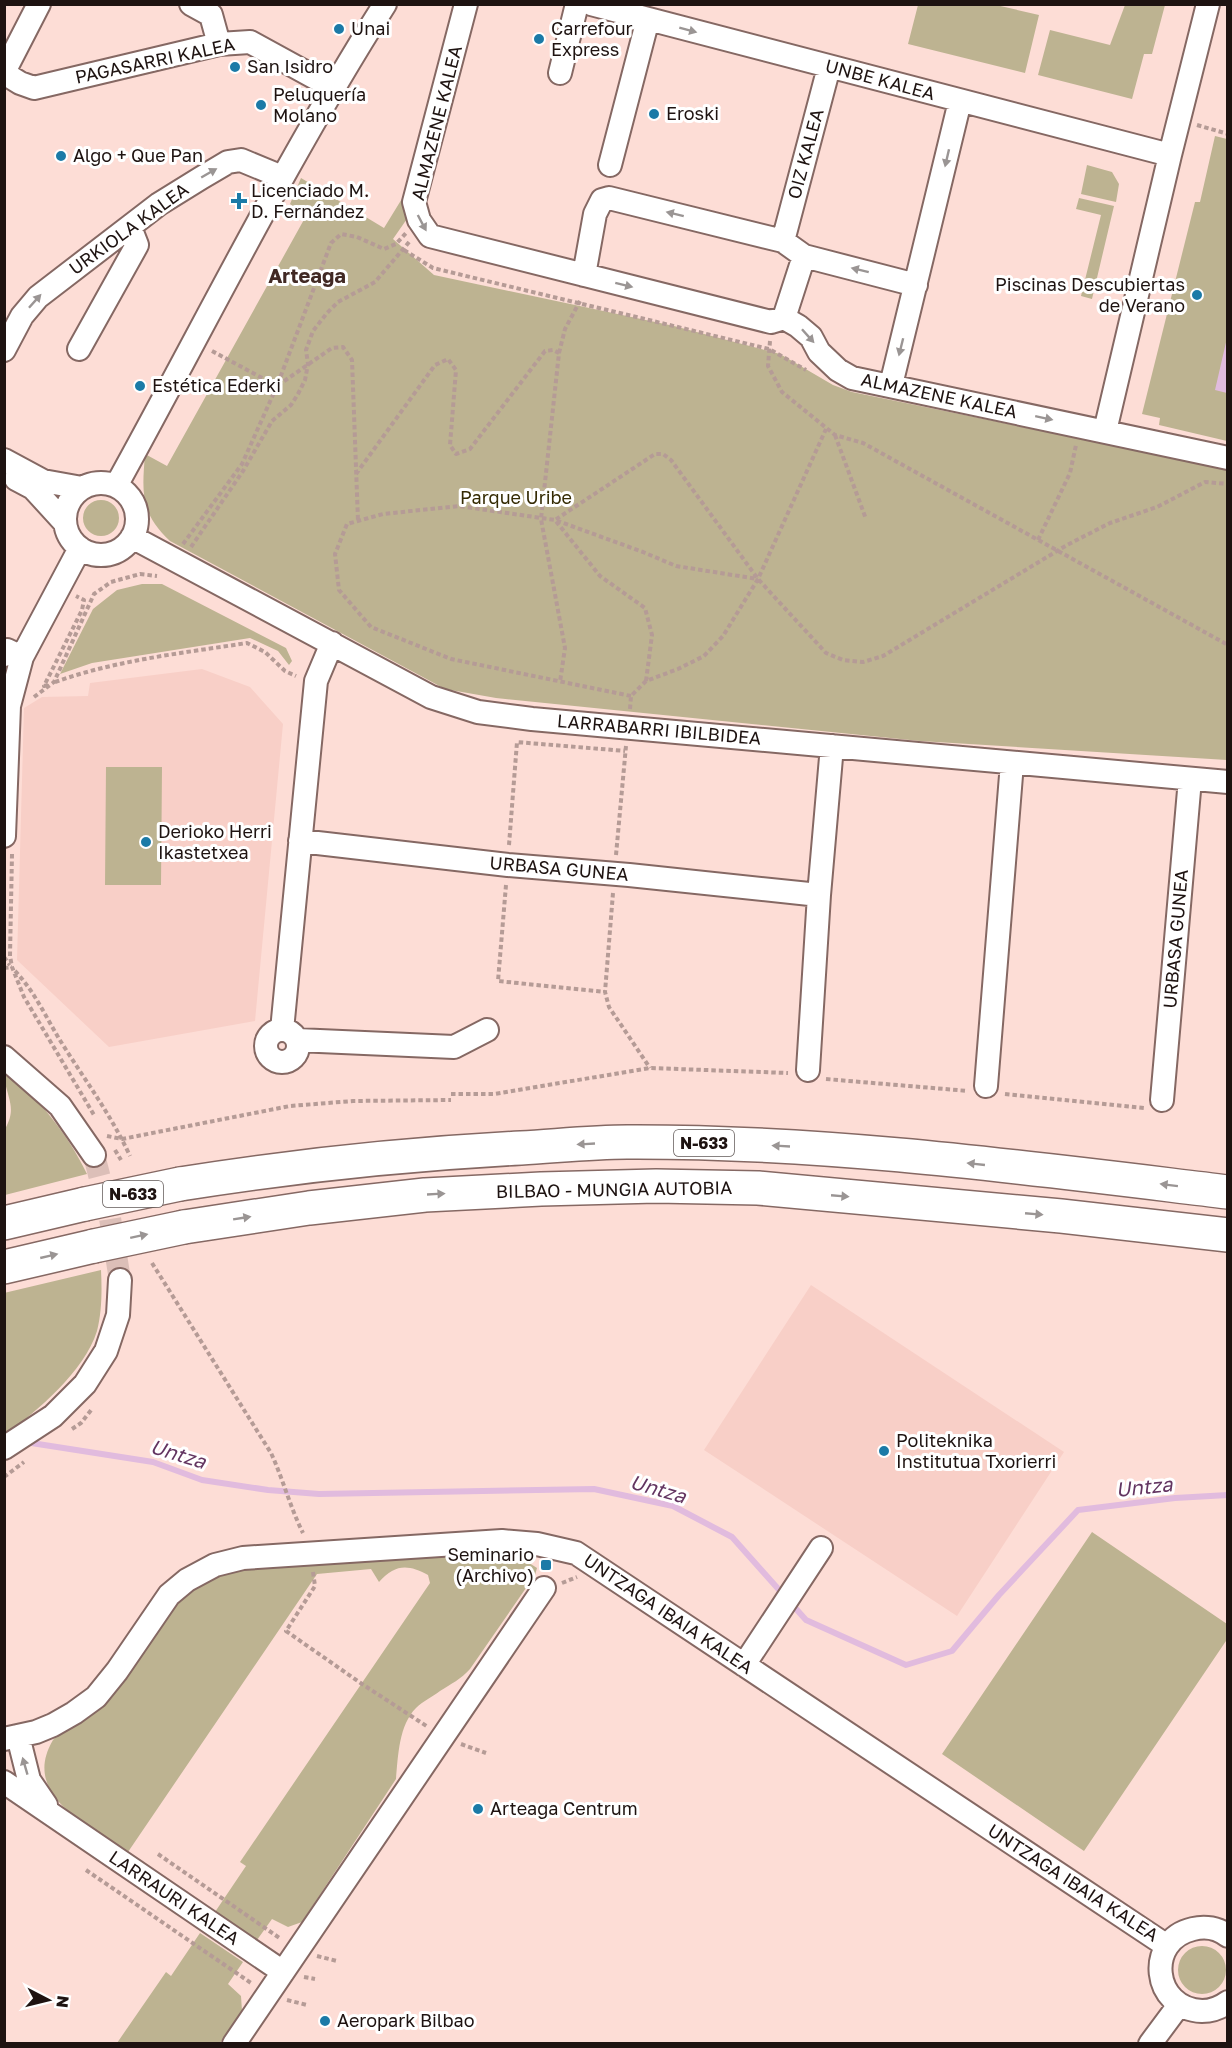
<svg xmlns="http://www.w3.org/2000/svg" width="1232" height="2048" font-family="'Golos Text',sans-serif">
<rect width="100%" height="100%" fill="#fdddd6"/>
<path fill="#f8cfc7" d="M202 669 250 687 283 724 255 1021 109 1047 17 960 24 708 42 697 88 696 90 683Z
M811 1285 1064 1452 957 1616 704 1450Z"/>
<path fill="#bdb391" d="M918 5H996L1039 15 1025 73 908 44Z
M1125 5H1165L1152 54H1144L1132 99 1038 75 1050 30 1110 45Z
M1215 136 1227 139V441L1159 425 1160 418 1142 414 1195 202H1200Z
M1087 165 1112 172 1119 184 1116 202 1081 194Z
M301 178 384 228 403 197 407 200 409 216 393 239 434 275 674 326 780 354 833 385 852 392 1227 469V760L920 741 496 698 445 689 170 541C140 513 142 492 145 454L167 466 306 216 290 204Z
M1079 198 1114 206 1092 299 1081 296 1101 215 1076 209Z
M83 518a18 18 0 1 1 36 0a18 18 0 1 1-36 0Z
M142 584H162L286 648 292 661 289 665 278 651 250 638 92 663 60 674 93 609 117 590Z
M106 767H162L161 885H105Z
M5 1068C38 1099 67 1132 87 1174L5 1195V1129C16 1110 9 1101 5 1082 3 1078 5 1072 5 1068Z
M101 1270C102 1289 102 1312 97 1331 84 1372 38 1410 5 1435L4 1293Z
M1092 1532 1227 1624 1228 1638 1084 1851 942 1754Z
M512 1552 537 1568 535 1575 470 1669C461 1679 451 1684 440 1691 432 1697 423 1701 416 1708 399 1725 398 1756 396 1779L302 1922 288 1927 272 1919 257 1940 215 1912 246 1866 240 1862 430 1583 428 1575C408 1564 395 1564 379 1582L371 1569 317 1574 128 1852C90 1826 20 1796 53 1740L183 1596 205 1581 237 1568Z
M200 1933 243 1962 228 1984 241 1996 242 2011 220 2043H117L166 1972 171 1976Z
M1178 1970a24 24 0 1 1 48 0a24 24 0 1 1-48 0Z"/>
<path fill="#e1bbde" d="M1227 338V393L1215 390Z"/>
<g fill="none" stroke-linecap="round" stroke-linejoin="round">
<path stroke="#e1bbde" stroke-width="6" d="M25 1442 153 1462 202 1480 268 1490 319 1494 594 1489 673 1506 732 1537 806 1620 906 1665 952 1651 999 1595 1078 1510 1175 1498 1228 1495"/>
<path stroke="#dcbfb8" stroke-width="22" stroke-dasharray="22 11" stroke-linecap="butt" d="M94 1155 110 1218 120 1280"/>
<g stroke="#856863" stroke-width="26">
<path id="minor" d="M191 4 211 15 219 44
M466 4 414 202 419 220 430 236 771 322 784 318 798 326 811 337 819 352 838 370 852 378 1228 458
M591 4 1170 155
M4 72 39 4
M4 73 20 83 34 88 219 44 250 42 334 88
M560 73 577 4
M610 165 648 19
M783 241 829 67
M584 275 595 214 602 200 609 198 783 241 804 256 916 285
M784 318 804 256
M79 349 137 245 130 227
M4 350 22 316 38 297 159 204 201 178 228 162 241 160 282 177
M891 385 960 101
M1105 431 1170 155 1208 4
M4 460 43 481 82 488
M16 479 33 488 65 523
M65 519a36 36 0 1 1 72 0a36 36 0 1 1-72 0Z
M116 486C205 325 286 160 385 4
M132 537 431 697 478 712 532 719 1228 782
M4 655 7 650 22 657
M4 836 9 706 22 657 80 548
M300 841 508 865 629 875 819 895
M282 1030 316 681 332 643
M266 1046a16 16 0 1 1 32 0a16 16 0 1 1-32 0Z
M297 1040 454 1047 487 1030
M4 1057 60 1106 94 1155
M808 1070 819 895 832 746
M986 1086 1012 763
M1162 1100 1190 779
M4 1448 53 1416 85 1384 106 1351 118 1315 120 1280
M744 1665 821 1548
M18 1736 29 1780 46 1805
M4 1739 36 1732 53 1725 74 1713 96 1697 117 1671 169 1595 187 1580 215 1565 243 1558 502 1541 537 1544 576 1553 1167 1946
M4 1782 283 1972
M1228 1936C1218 1928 1205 1926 1193 1929 1145 1940 1152 2009 1202 2011 1211 2011 1220 2008 1228 2002
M234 2044 544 1588
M1150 2044 1179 2005"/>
</g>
<g stroke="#856863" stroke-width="36">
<path id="highway" d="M180 1184C293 1166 407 1154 521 1148 556 1146 592 1142 627 1142 828 1141 1028 1168 1228 1192
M4 1223 85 1204
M184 1227 309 1208 425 1195 541 1189 656 1186 758 1188 1061 1216 1228 1235
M4 1267 94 1246"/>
</g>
<path stroke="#b59b96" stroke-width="4" stroke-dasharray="4.5 3" stroke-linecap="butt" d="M1197 125 1228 134
M404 250 433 268 769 349 806 370
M770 341 768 366 782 392 835 435 863 443 1228 645
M212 351 277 386 332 348 343 347 352 360 358 521
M559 353 565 329 580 301
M835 435 866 519
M356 474 435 365 448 359 456 370 450 445 456 454 470 449 545 351 553 350 559 353 541 519 565 648 560 682
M1038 540 1070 473 1076 445
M183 544 242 464 277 386 331 243 341 234 357 237 384 249 396 244 406 233
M191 547 243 471 272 421 291 405 298 394 305 380 308 364 306 350 313 331 327 313 338 302 375 282 410 241
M646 681 652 635 645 608 600 576 555 520 655 454H663L671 460 758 579 826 653 843 660 863 662 883 656 1067 545 1110 523 1157 507 1205 482 1228 484
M55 682C117 660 183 653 247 643L265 652 285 671 296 676
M48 685 44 686 82 610 84 600 76 596
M631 696 451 659 371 627 339 590 335 554 347 524 383 514 459 506 555 520 643 552 676 566 758 579
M34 697 54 682 94 594 111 582 140 574 157 576
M630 709 631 696 646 681 678 669 704 656 723 636 758 579 826 429
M509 845 517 742 625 751
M12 854 10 956 12 967 24 997 94 1115
M616 855 626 746
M506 885 498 981 605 992
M613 893 605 992 609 1007 650 1068
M4 957 10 965
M4 968 12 967
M15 971C36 993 47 1020 63 1045 87 1083 111 1115 130 1156
M826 1079 968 1091
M451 1094H494L650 1068 788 1073
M1005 1094 1144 1108
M107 1136 122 1139 290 1106 353 1101 451 1100
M115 1150 121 1160
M152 1263 271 1453C283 1479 290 1507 303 1533
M72 1429 81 1423 92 1409
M4 1477 24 1462
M313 1572 315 1586 286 1631 362 1684 428 1727
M562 1583 577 1577
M461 1744 486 1753
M158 1854 281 1939
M86 1870 251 1983
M317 1956 337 1961
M304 1977 315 1979
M287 2000 307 2005"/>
<use href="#minor" stroke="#fff" stroke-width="22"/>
<use href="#highway" stroke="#fff" stroke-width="33"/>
<g stroke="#856863" stroke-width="36" stroke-linecap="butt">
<path id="highway-bridge" d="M85 1204 180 1184
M94 1246 184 1227"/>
</g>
<use href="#highway-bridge" stroke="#fff" stroke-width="33"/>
</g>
<defs><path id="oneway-solid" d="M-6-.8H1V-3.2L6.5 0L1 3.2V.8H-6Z" transform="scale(1.5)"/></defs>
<g fill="#9a9594">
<use href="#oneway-solid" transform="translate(688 30) rotate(15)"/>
<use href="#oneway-solid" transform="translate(947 158) rotate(103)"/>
<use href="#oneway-solid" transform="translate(209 173) rotate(-30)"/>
<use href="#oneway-solid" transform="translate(675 214) rotate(-166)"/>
<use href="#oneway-solid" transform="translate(422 223) rotate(62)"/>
<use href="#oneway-solid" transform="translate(860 270) rotate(-166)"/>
<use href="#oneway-solid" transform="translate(624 285) rotate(14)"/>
<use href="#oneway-solid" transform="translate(35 301) rotate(-48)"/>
<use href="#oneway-solid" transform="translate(808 336) rotate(48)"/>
<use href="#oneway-solid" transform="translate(901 347) rotate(104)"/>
<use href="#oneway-solid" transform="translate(1044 418) rotate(12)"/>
<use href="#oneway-solid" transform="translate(586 1144) rotate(177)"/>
<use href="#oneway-solid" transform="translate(781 1146) rotate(-177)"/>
<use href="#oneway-solid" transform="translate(976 1164) rotate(-174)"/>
<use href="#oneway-solid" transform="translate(1169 1185) rotate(-173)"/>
<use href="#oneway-solid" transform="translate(436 1194) rotate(-3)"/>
<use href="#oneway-solid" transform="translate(840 1196) rotate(5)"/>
<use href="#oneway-solid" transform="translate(1034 1214) rotate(5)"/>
<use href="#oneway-solid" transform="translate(242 1218) rotate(-9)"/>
<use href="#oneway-solid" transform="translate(139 1236) rotate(-12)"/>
<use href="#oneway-solid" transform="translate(49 1256) rotate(-13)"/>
<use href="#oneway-solid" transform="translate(25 1766) rotate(-106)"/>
</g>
<g fill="#1b7aa7" stroke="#fff" stroke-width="2">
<circle cx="339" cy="29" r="6"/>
<circle cx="539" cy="39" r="6"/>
<circle cx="235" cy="67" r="6"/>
<circle cx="261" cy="105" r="6"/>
<circle cx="654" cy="114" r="6"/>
<circle cx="61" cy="156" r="6"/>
<path d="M236 192h6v6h6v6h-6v6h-6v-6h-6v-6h6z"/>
<circle cx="1197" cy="295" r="6"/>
<circle cx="140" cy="386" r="6"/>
<circle cx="146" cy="842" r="6"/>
<circle cx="884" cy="1451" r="6"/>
<rect x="540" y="1559" width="12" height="12" rx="3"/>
<circle cx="478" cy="1809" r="6"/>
<circle cx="325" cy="2021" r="6"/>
</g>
<g text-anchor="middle" stroke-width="6" stroke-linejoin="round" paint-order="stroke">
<g fill="#fff" stroke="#625a58" stroke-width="1.5">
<rect x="674" y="1130" width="60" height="26" rx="4.5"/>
<rect x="103" y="1181" width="60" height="26" rx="4.5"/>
</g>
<g font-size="16" font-weight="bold" fill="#1e1311">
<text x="704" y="1149">N-633</text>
<text x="133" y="1200">N-633</text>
</g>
<g font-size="18" fill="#1e1311" stroke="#fff" text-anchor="start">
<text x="351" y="35">Unai</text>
<text x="551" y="35">Carrefour<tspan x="551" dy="21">Express</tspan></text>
<text x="247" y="73">San Isidro</text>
<text x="273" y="101">Peluquería<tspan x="273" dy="21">Molano</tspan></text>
<text x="666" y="120">Eroski</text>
<text x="73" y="162">Algo + Que Pan</text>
<text x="251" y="197">Licenciado M.<tspan x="251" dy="21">D. Fernández</tspan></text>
<text x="1185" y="291" text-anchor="end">Piscinas Descubiertas<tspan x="1185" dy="21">de Verano</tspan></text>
<text x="152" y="392">Estética Ederki</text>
<text x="158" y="838">Derioko Herri<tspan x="158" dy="21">Ikastetxea</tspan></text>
<text x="896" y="1447">Politeknika<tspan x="896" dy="21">Institutua Txorierri</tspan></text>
<text x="534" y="1561" text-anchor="end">Seminario<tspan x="534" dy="21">(Archivo)</tspan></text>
<text x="490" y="1815">Arteaga Centrum</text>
<text x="337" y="2027">Aeropark Bilbao</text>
</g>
<g font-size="18" fill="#1e1311" stroke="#fff">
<text transform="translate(155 61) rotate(-12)" y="6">PAGASARRI KALEA</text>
<text transform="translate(880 80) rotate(15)" y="6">UNBE KALEA</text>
<text transform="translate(437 123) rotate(-76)" y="6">ALMAZENE KALEA</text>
<text transform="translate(806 154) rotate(-75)" y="6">OIZ KALEA</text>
<text transform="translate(129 229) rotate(-36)" y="6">URKIOLA KALEA</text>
<text transform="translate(939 396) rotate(12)" y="6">ALMAZENE KALEA</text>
<text transform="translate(659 730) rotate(5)" y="6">LARRABARRI IBILBIDEA</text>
<text transform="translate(559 869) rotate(5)" y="6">URBASA GUNEA</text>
<text transform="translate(1176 939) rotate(-85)" y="6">URBASA GUNEA</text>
<text transform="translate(614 1190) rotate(-1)" y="6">BILBAO - MUNGIA AUTOBIA</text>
<text transform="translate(668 1614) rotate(34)" y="6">UNTZAGA IBAIA KALEA</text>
<text transform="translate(1073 1883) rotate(33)" y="6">UNTZAGA IBAIA KALEA</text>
<text transform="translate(174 1898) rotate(34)" y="6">LARRAURI KALEA</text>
</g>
<g font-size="18" fill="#342a03" stroke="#fff">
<text x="516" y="504">Parque Uribe</text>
</g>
<g font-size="20" font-weight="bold" fill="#412924" stroke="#fff">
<text x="307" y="283">Arteaga</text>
</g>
<g font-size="20" font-style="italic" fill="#633561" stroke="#fff">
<text transform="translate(178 1454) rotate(17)" y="7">Untza</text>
<text transform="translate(1144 1487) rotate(-6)" y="7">Untza</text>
<text transform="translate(658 1489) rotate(16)" y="7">Untza</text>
</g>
</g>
<rect width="1232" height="2048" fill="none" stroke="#1e1311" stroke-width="12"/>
<g transform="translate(48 2000) rotate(97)" stroke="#ffffff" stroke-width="4.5" paint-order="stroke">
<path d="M0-4.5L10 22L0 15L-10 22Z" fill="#1e1311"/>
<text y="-9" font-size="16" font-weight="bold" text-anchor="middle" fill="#1e1311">N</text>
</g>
</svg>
